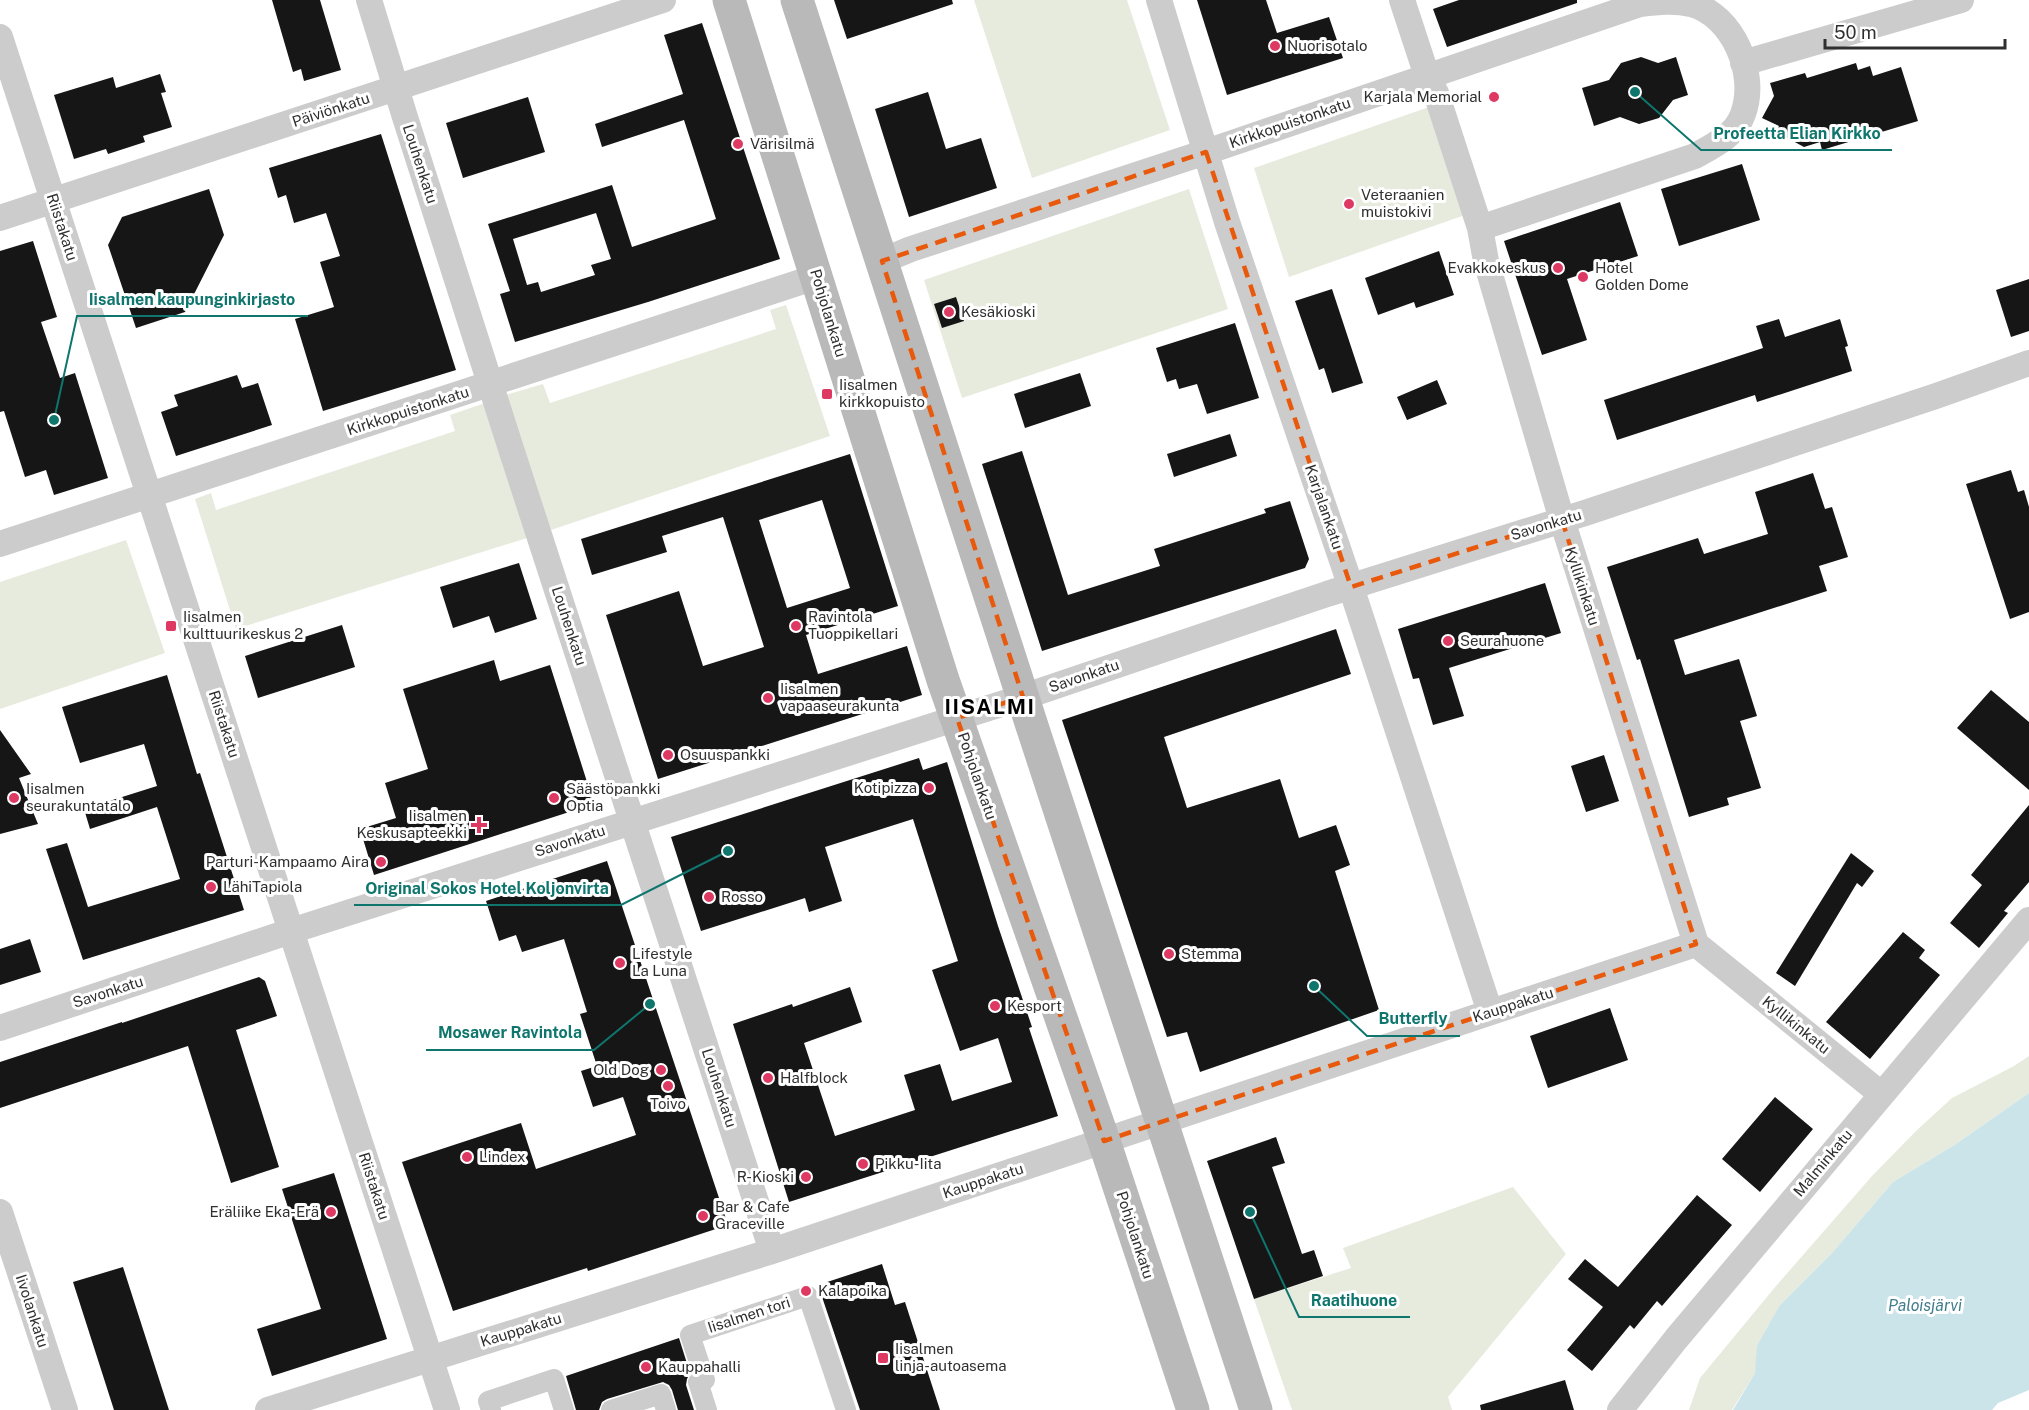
<svg xmlns="http://www.w3.org/2000/svg" width="2029" height="1410" font-family="'Public Sans',sans-serif">
<rect width="100%" height="100%" fill="#fff"/>
<path fill="#e7ebdd" d="M974 0H1127L1170 130 1032 178Z
M1429 107 1465 215 1289 277 1254 168Z
M1189 189 1228 309 962 398 924 280Z
M786 305 830 436 548 531 505 395 543 384 550 403 776 329 770 310Z
M485 403 527 538 236 629 195 499 211 493 216 510 455 431 450 415Z
M126 540 165 653 0 709V582Z
M2029 1056V1093L1956 1144 1893 1182 1832 1253 1780 1305 1759 1357 1755 1373 1732 1410H1689L1700 1378 1776 1286 1872 1176 1917 1130 1952 1098 2014 1066Z
M1513 1187 1566 1254 1448 1397 1452 1410H1292L1254 1299 1351 1268 1343 1248Z"/>
<path fill="#cae4ea" d="M2029 1093V1390L1998 1403 1992 1410H1733L1755 1373 1757 1346 1780 1305 1832 1253 1893 1182 1956 1144Z"/>
<path fill="#161616" fill-rule="evenodd" d="M272 0H320L341 70 304 81 301 69 293 72Z
M834 0H952L953 4 847 39Z
M1197 0H1266L1277 33 1329 17 1343 58 1227 95Z
M1459 0H1577V3L1447 47 1433 9Z
M702 23 780 259 648 302 515 342 500 294 510 291 488 224 612 185 632 247 716 219 684 120 602 147 595 124 683 94 664 35ZM596 213 611 259 591 265 595 275 541 292 538 282 527 285 513 239Z
M1641 57 1658 63 1676 57 1688 95 1673 100 1659 118 1639 124 1620 117 1594 126 1582 88 1609 80 1621 63Z
M1856 63 1858 70 1870 66 1873 76 1901 67 1918 121 1822 150 1820 142 1804 147 1776 132 1779 126 1762 118 1774 96 1770 83 1805 73 1807 78Z
M160 74 166 92 161 93 172 127 143 136 145 142 108 154 106 149 74 159 54 95 113 77 116 88Z
M928 92 946 149 981 138 997 188 909 217 875 109Z
M528 97 545 152 463 178 446 123Z
M381 134 456 370 323 411 295 319 334 307 320 262 340 256 326 213 294 223 286 195 278 198 269 168Z
M1742 164 1760 220 1679 246 1661 189Z
M209 189 224 235 185 312 136 328 108 245 122 217Z
M1620 202 1638 256 1567 279 1587 340 1542 355 1504 241Z
M33 241 57 317 41 322 60 378 75 373 108 478 54 495 46 470 25 477 4 411 0 412V251Z
M1439 251 1454 295 1416 308 1414 302 1378 315 1365 278Z
M2029 279V331L2011 337 1996 290Z
M1332 289 1363 383 1332 393 1324 368 1319 370 1295 301Z
M956 297 964 321 942 328 934 304Z
M1779 319 1785 337 1840 319 1848 346 1845 347 1852 371 1757 402 1755 395 1617 440 1604 400 1763 348 1756 326Z
M1235 323 1259 398 1207 414 1197 384 1179 389 1176 379 1167 382 1156 348Z
M1080 373 1091 406 1025 428 1014 394Z
M237 375 242 388 258 383 272 425 176 456 161 412 178 406 174 395Z
M1437 380 1447 404 1407 420 1397 397Z
M1230 434 1237 456 1174 477 1167 454Z
M1022 451 1068 595 1160 566 1154 549 1266 513 1264 509 1290 501 1309 559 1305 568 1042 651 982 464Z
M850 454 898 606 806 635 818 674 907 646 922 695 658 779 606 615 679 591 703 666 764 647 723 517 662 536 667 552 592 575 581 539ZM822 500 850 588 787 608 759 520Z
M2011 470 2018 492 2024 490 2029 507V612L2010 619 1966 484Z
M1813 473 1825 509 1832 507 1848 557 1819 566 1827 591 1674 640 1685 675 1739 659 1757 716 1740 721 1761 788 1727 798 1729 805 1689 817 1640 659 1637 660 1607 567 1698 538 1704 554 1768 534 1755 492Z
M519 563 537 619 495 633 489 616 453 628 440 587Z
M1545 583 1561 633 1449 668 1464 716 1433 725 1419 678 1413 679 1398 629Z
M342 625 355 667 258 698 245 656Z
M1336 629 1351 674 1164 737 1187 808 1280 779 1299 838 1336 825 1350 865 1335 871 1379 1010 1200 1072 1187 1032 1167 1037 1062 720Z
M494 660 500 681 550 665 594 804 374 875 360 829 396 818 385 783 428 769 403 689Z
M167 675 197 774 200 773 244 910 83 960 46 849 67 843 88 907 180 879 157 807 90 829 84 809 157 786 144 744 80 763 62 707Z
M1991 690 2029 722V790L1957 728Z
M0 730 31 774 19 778 38 824 0 834Z
M1604 755 1619 801 1586 812 1571 766Z
M919 758 923 770 947 762 998 926 1032 1027 1029 1028 1058 1116 789 1202 733 1024 792 1004 793 1007 850 987 862 1022 804 1043 835 1136 915 1110 904 1075 940 1064 952 1101 1012 1082 998 1038 960 1051 932 970 958 961 913 819 825 847 842 901 809 912 805 898 701 931 671 837Z
M2029 805V882L2004 911 2008 913 1979 948 1950 923 1982 885 1971 875Z
M1851 853 1874 871 1862 887 1857 883 1795 986 1776 973Z
M607 861 728 1225 588 1271 587 1268 453 1311 402 1162 521 1123 536 1169 636 1135 623 1097 593 1107 581 1071 597 1066 580 1014 587 1012 564 939 522 952 516 935 499 941 486 901Z
M1903 932 1925 950 1919 958 1940 975 1870 1059 1826 1022Z
M30 939 41 972 0 985V949Z
M259 977 265 981 277 1016 236 1030 279 1167 231 1183 188 1046 0 1108V1062L122 1022V1023Z
M1610 1008 1628 1060 1548 1088 1530 1036Z
M1775 1097 1813 1129 1760 1192 1722 1159Z
M1276 1137 1285 1163 1272 1167 1302 1254 1314 1250 1323 1276 1254 1299 1207 1161Z
M334 1173 387 1339 272 1376 257 1329 321 1309 282 1189Z
M1697 1195 1732 1225 1662 1306 1657 1301 1634 1329 1630 1325 1592 1371 1567 1350 1603 1307 1568 1279 1585 1259 1618 1287Z
M882 1264 895 1305 905 1302 940 1410H860L818 1285Z
M123 1267 169 1410H114L73 1282Z
M679 1338 690 1373 687 1379 686 1385 694 1410H678L672 1390 669 1385 663 1382 607 1399 602 1402 599 1410H576L566 1376Z
M1565 1380 1574 1410H1481L1480 1405Z"/>
<g fill="none" stroke-linecap="round" stroke-linejoin="round">
<path stroke="#ccc" stroke-width="20" d="M491 1410 488 1401 554 1379 564 1410
M611 1410 661 1394 666 1410
M707 1410 698 1382 705 1380 690 1335 808 1296 846 1410"/>
<path stroke="#ccc" stroke-width="26" d="M369 0 404 114 513 455 772 1251
M1159 0 1227 222 1351 587 1490 1012
M1402 0 1427 76 1436 93 1480 228 1486 261 1562 520 1696 944 1881 1094
M0 37 447 1410
M1743 63 1961 0
M0 218 663 0
M882 261 911 249 1206 152 1640 4C1657 2 1674 0 1691 4 1733 15 1758 74 1743 114 1736 135 1713 146 1695 156L1480 228
M0 544 816 277
M0 1028 291 931 1023 697 1327 594 1588 512 1936 396 2029 363
M0 1212 65 1410
M268 1410 772 1251 1696 944
M1620 1410 1676 1339 2029 920"/>
<path stroke="#b9b9b9" stroke-width="33" d="M729 0 943 680 1104 1141 1193 1410
M797 0 1034 732 1256 1410"/>
</g>
<path fill="none" stroke="#e8590c" stroke-width="4.5" stroke-dasharray="12 8" stroke-linejoin="round" d="M1206 152 1351 587 1562 520 1696 944 1104 1141 957 718 1023 697 882 261Z"/>
<g fill="#dd3963" stroke="#fff" stroke-width="2">
<circle cx="1275" cy="46" r="6"/>
<circle cx="1494" cy="97" r="6"/>
<circle cx="738" cy="144" r="6"/>
<circle cx="1349" cy="204" r="6"/>
<circle cx="1558" cy="268" r="6"/>
<circle cx="1583" cy="277" r="6"/>
<circle cx="949" cy="312" r="6"/>
<rect x="821" y="388" width="12" height="12" rx="3"/>
<rect x="165" y="620" width="12" height="12" rx="3"/>
<circle cx="796" cy="626" r="6"/>
<circle cx="1448" cy="641" r="6"/>
<circle cx="768" cy="698" r="6"/>
<circle cx="668" cy="755" r="6"/>
<circle cx="929" cy="788" r="6"/>
<circle cx="14" cy="798" r="6"/>
<circle cx="554" cy="798" r="6"/>
<path d="M476 816h6v6h6v6h-6v6h-6v-6h-6v-6h6z"/>
<circle cx="381" cy="862" r="6"/>
<circle cx="211" cy="887" r="6"/>
<circle cx="709" cy="897" r="6"/>
<circle cx="1169" cy="954" r="6"/>
<circle cx="620" cy="963" r="6"/>
<circle cx="995" cy="1006" r="6"/>
<circle cx="661" cy="1070" r="6"/>
<circle cx="768" cy="1078" r="6"/>
<circle cx="668" cy="1086" r="6"/>
<circle cx="467" cy="1157" r="6"/>
<circle cx="863" cy="1164" r="6"/>
<circle cx="806" cy="1177" r="6"/>
<circle cx="331" cy="1212" r="6"/>
<circle cx="703" cy="1216" r="6"/>
<circle cx="806" cy="1291" r="6"/>
<rect x="877" y="1352" width="12" height="12" rx="3"/>
<circle cx="646" cy="1367" r="6"/>
</g>
<g text-anchor="middle" stroke-width="6" stroke-linejoin="round" paint-order="stroke">
<g font-size="15" fill="#2f2f2f" stroke="#fff" text-anchor="start">
<text x="1287" y="51">Nuorisotalo</text>
<text x="1482" y="102" text-anchor="end">Karjala Memorial</text>
<text x="750" y="149">Värisilmä</text>
<text x="1361" y="200">Veteraanien<tspan x="1361" dy="17">muistokivi</tspan></text>
<text x="1546" y="273" text-anchor="end">Evakkokeskus</text>
<text x="1595" y="273">Hotel<tspan x="1595" dy="17">Golden Dome</tspan></text>
<text x="961" y="317">Kesäkioski</text>
<text x="839" y="390">Iisalmen<tspan x="839" dy="17">kirkkopuisto</tspan></text>
<text x="183" y="622">Iisalmen<tspan x="183" dy="17">kulttuurikeskus 2</tspan></text>
<text x="808" y="622">Ravintola<tspan x="808" dy="17">Tuoppikellari</tspan></text>
<text x="1460" y="646">Seurahuone</text>
<text x="780" y="694">Iisalmen<tspan x="780" dy="17">vapaaseurakunta</tspan></text>
<text x="680" y="760">Osuuspankki</text>
<text x="917" y="793" text-anchor="end">Kotipizza</text>
<text x="26" y="794">Iisalmen<tspan x="26" dy="17">seurakuntatalo</tspan></text>
<text x="566" y="794">Säästöpankki<tspan x="566" dy="17">Optia</tspan></text>
<text x="467" y="821" text-anchor="end">Iisalmen<tspan x="467" dy="17">Keskusapteekki</tspan></text>
<text x="369" y="867" text-anchor="end">Parturi-Kampaamo Aira</text>
<text x="223" y="892">LähiTapiola</text>
<text x="721" y="902">Rosso</text>
<text x="632" y="959">Lifestyle<tspan x="632" dy="17">La Luna</tspan></text>
<text x="1181" y="959">Stemma</text>
<text x="1007" y="1011">Kesport</text>
<text x="649" y="1075" text-anchor="end">Old Dog</text>
<text x="780" y="1083">Halfblock</text>
<text x="668" y="1109" text-anchor="middle">Toivo</text>
<text x="479" y="1162">Lindex</text>
<text x="875" y="1169">Pikku-Iita</text>
<text x="794" y="1182" text-anchor="end">R-Kioski</text>
<text x="715" y="1212">Bar &amp; Cafe<tspan x="715" dy="17">Graceville</tspan></text>
<text x="319" y="1217" text-anchor="end">Eräliike Eka-Erä</text>
<text x="818" y="1296">Kalapoika</text>
<text x="895" y="1354">Iisalmen<tspan x="895" dy="17">linja-autoasema</tspan></text>
<text x="658" y="1372">Kauppahalli</text>
</g>
<g font-size="15" fill="#2f2f2f" stroke="#fff">
<text transform="translate(331 110) rotate(-18)" y="5">Päiviönkatu</text>
<text transform="translate(1290 123) rotate(-19)" y="5">Kirkkopuistonkatu</text>
<text transform="translate(420 164) rotate(72)" y="5">Louhenkatu</text>
<text transform="translate(62 227) rotate(72)" y="5">Riistakatu</text>
<text transform="translate(828 313) rotate(73)" y="5">Pohjolankatu</text>
<text transform="translate(408 411) rotate(-18)" y="5">Kirkkopuistonkatu</text>
<text transform="translate(1324 507) rotate(71)" y="5">Karjalankatu</text>
<text transform="translate(1546 525) rotate(-17)" y="5">Savonkatu</text>
<text transform="translate(1582 586) rotate(72)" y="5">Kyllikinkatu</text>
<text transform="translate(569 626) rotate(72)" y="5">Louhenkatu</text>
<text transform="translate(1084 676) rotate(-19)" y="5">Savonkatu</text>
<text transform="translate(224 724) rotate(72)" y="5">Riistakatu</text>
<text transform="translate(977 776) rotate(71)" y="5">Pohjolankatu</text>
<text transform="translate(570 841) rotate(-18)" y="5">Savonkatu</text>
<text transform="translate(108 992) rotate(-18)" y="5">Savonkatu</text>
<text transform="translate(1513 1005) rotate(-18)" y="5">Kauppakatu</text>
<text transform="translate(1796 1025) rotate(39)" y="5">Kyllikinkatu</text>
<text transform="translate(719 1088) rotate(72)" y="5">Louhenkatu</text>
<text transform="translate(1823 1163) rotate(-50)" y="5">Malminkatu</text>
<text transform="translate(983 1181) rotate(-18)" y="5">Kauppakatu</text>
<text transform="translate(374 1186) rotate(72)" y="5">Riistakatu</text>
<text transform="translate(1135 1235) rotate(72)" y="5">Pohjolankatu</text>
<text transform="translate(32 1311) rotate(72)" y="5">Iivolankatu</text>
<text transform="translate(749 1315) rotate(-18)" y="5">Iisalmen tori</text>
<text transform="translate(521 1330) rotate(-17)" y="5">Kauppakatu</text>
</g>
<g font-size="16" font-style="italic" fill="#407d8d" stroke="#fff">
<text x="1925" y="1311">Paloisjärvi</text>
</g>
<g font-size="21" font-weight="bold" letter-spacing="1.5" fill="#000" stroke="#fff">
<text x="990" y="714">IISALMI</text>
</g>
</g>
<path fill="none" stroke="#0f766e" stroke-width="2" d="M1635 92L1701 150H1892M54 420L77 316H308M728 851L621 905H354M1314 986L1367 1036H1460M650 1004L594 1050H426M1250 1212L1299 1317H1410"/>
<g fill="#0f766e" stroke="#fff" stroke-width="2">
<circle cx="1635" cy="92" r="6"/>
<circle cx="54" cy="420" r="6"/>
<circle cx="728" cy="851" r="6"/>
<circle cx="1314" cy="986" r="6"/>
<circle cx="650" cy="1004" r="6"/>
<circle cx="1250" cy="1212" r="6"/>
</g>
<g font-size="16" text-anchor="middle" font-weight="bold" fill="#0f766e" stroke="#fff" stroke-width="6" stroke-linejoin="round" paint-order="stroke">
<text x="1797" y="139">Profeetta Elian Kirkko</text>
<text x="192" y="305">Iisalmen kaupunginkirjasto</text>
<text x="487" y="894">Original Sokos Hotel Koljonvirta</text>
<text x="1413" y="1024">Butterfly</text>
<text x="510" y="1038">Mosawer Ravintola</text>
<text x="1354" y="1306">Raatihuone</text>
</g>
<path d="M1825 39v9h180v-9" fill="none" stroke="#2f2f2f" stroke-width="3"/>
<text x="1834" y="39" font-size="18" fill="#2f2f2f" stroke="#ffffff" stroke-width="4.5" paint-order="stroke">50 m</text>
</svg>
